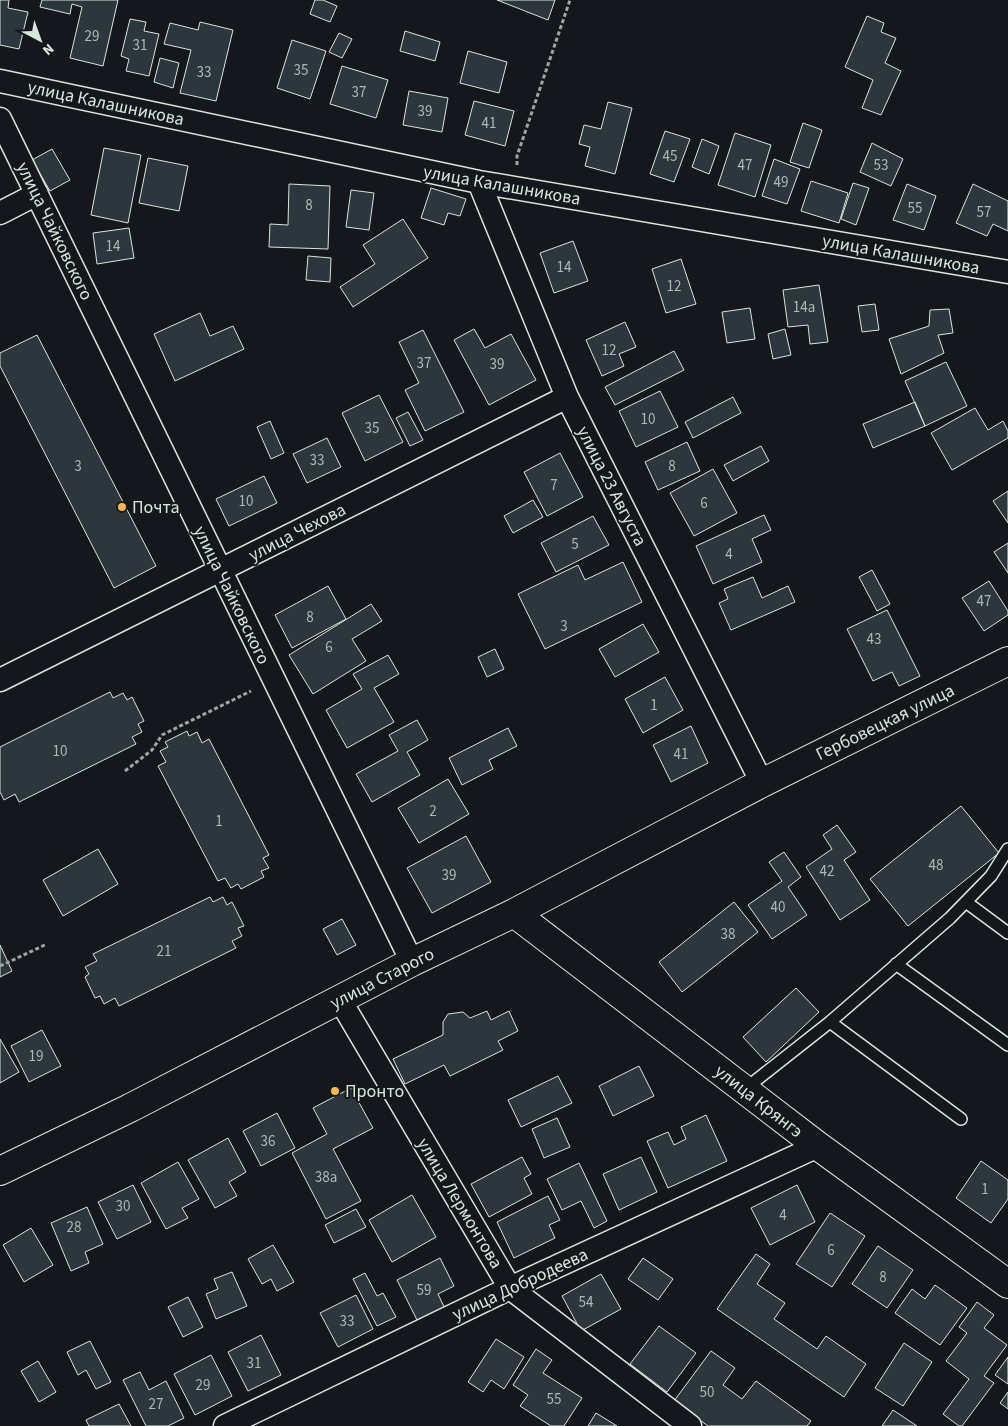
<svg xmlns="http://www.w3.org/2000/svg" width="1008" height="1426" font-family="'Source Sans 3',sans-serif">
<rect width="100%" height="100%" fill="#14181c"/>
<path fill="#2c363c" stroke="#d8e6dc" d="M0 0H9L8 8 28 12 19 49 0 45Z
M42 0H118L103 66 70 58 82 7 72 4 70 14 40 7Z
M315 0H323L337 6 330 22 310 14Z
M497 0H555L548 20Z
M867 16 884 23 881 32 896 38 885 63 901 71 881 115 862 108 873 80 845 67Z
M130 19 146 22 144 31 159 34 149 76 126 71 129 59 121 56Z
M200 22 233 30 216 101 180 93 191 50 164 44 170 23 198 30Z
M405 31 440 42 435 61 400 51Z
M339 33 352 39 342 58 329 52Z
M292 40 326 51 310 99 277 88Z
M468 51 507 62 499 93 460 83Z
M160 58 179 63 173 88 154 82Z
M342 66 388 80 376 118 330 104Z
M409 91 448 98 442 132 403 125Z
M474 101 514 111 505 146 465 135Z
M608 102 632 108 615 174 585 166 590 147 579 144 584 125 601 129Z
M803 123 822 130 809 168 790 162Z
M665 131 690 139 674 182 650 174Z
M735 133 771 145 755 197 718 185Z
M702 139 719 146 709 174 692 167Z
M872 143 903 159 891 186 860 172Z
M104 148 141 155 128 223 91 215Z
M52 149 70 180 50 191 32 160Z
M148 158 188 166 179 211 139 203Z
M774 159 800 169 787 204 762 196Z
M811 181 848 193 839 223 801 211Z
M853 183 869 188 856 225 841 219Z
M289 184 330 186 328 249 269 247 270 224 288 225Z
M907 184 936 196 924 230 893 220Z
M973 184 1008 201V231L993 224 987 236 956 223Z
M431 188 466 199 460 216 448 213 444 225 421 218Z
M351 190 374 193 369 230 346 227Z
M403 219 428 258 353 307 340 287 375 264 363 245Z
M129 228 134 258 97 264 93 233Z
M573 241 588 281 554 293 540 253Z
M308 256 331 258 330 282 306 280Z
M681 259 696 304 666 313 652 269Z
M819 285 828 342 810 344 808 325 788 327 783 290Z
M875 304 879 330 862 332 858 306Z
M750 308 755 339 727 343 722 312Z
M949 309 953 333 938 335 944 353 901 374 889 339 929 326 930 310Z
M200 313 210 336 233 326 244 349 175 381 154 334Z
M625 322 636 347 619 354 624 366 602 376 586 340Z
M474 329 485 348 511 334 536 380 489 405 454 340Z
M785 329 791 355 773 359 768 334Z
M423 330 464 412 425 431 405 390 419 383 399 342Z
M37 335 156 566 114 588 0 366V353Z
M674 351 684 370 615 405 605 387Z
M946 362 967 406 925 426 905 381Z
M660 391 678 427 636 447 619 411Z
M379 395 403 442 365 461 342 413Z
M733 397 741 413 693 438 685 422Z
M915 402 925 426 873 448 863 424Z
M975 408 988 430 1003 421 1008 431V438L952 470 931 433Z
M408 412 423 440 410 446 396 418Z
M270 421 284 453 271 459 257 427Z
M327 438 341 467 307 483 293 454Z
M687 442 700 471 658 490 645 462Z
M761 446 769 461 733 481 724 465Z
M560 453 583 497 547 516 524 472Z
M713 469 737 513 694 536 670 493Z
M264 476 277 503 229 526 216 499Z
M1008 491V523L993 501Z
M533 500 543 517 513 533 504 516Z
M764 515 771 530 752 539 762 562 713 584 696 546Z
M593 516 609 545 556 572 541 543Z
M1008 543V573L994 552Z
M623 562 642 602 545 649 518 594 578 565 585 580Z
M872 570 890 604 877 611 859 577Z
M753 577 762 598 788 586 795 602 731 630 719 603 728 599 724 589Z
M989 581 1008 611V615L984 631 962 598Z
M328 586 346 619 292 648 275 615Z
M371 604 382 621 352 639 366 661 313 694 289 655Z
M887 610 920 676 899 686 892 672 873 681 847 629Z
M643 624 659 652 615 677 599 649Z
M495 649 504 669 487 677 478 657Z
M388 655 399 674 374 688 394 722 347 748 326 710 362 689 353 674Z
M665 677 683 710 643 733 625 699Z
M110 692 113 698 123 693 127 700 132 697 144 721 138 724 142 732 132 737 136 744 19 802 15 794 4 800 0 792V747Z
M417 720 428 740 407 752 420 775 372 802 356 774 398 751 389 735Z
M691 726 708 763 671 782 653 745Z
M508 728 517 746 489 760 493 769 462 785 449 758Z
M187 731 189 736 197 732 202 743 209 739 269 855 263 858 269 868 261 871 264 877 241 889 238 884 231 888 225 878 218 881 158 766 166 762 160 751 168 747 165 742Z
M448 779 469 814 419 843 398 808Z
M961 806 999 853 908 926 870 879Z
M837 825 856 852 844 860 870 900 840 920 806 867 832 849 823 835Z
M466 836 491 882 432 913 407 868Z
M98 849 118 884 63 916 43 880Z
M784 852 801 877 788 887 807 915 772 939 748 905 782 881 769 862Z
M210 897 213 902 223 897 227 905 232 902 244 926 238 928 242 936 232 941 236 948 119 1006 115 998 104 1004 100 996 95 998 85 977 89 974 85 967 97 961 93 954Z
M734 902 758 932 682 992 659 962Z
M342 919 356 945 337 955 323 929Z
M0 945 12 971 0 977Z
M796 988 819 1012 766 1062 743 1037Z
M487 1011 491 1020 509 1011 518 1031 498 1041 503 1050 450 1076 444 1065 405 1084 393 1059 443 1035V1022L448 1014 463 1012 470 1018Z
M42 1030 61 1066 29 1082 11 1046Z
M0 1039 19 1072 0 1083Z
M639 1066 654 1096 613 1116 599 1086Z
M558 1076 572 1103 521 1127 508 1100Z
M351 1088 373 1128 333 1149 361 1201 326 1219 292 1153 327 1134 313 1108Z
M277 1113 295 1148 261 1166 243 1131Z
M706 1115 727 1161 668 1188 647 1141 668 1132 674 1145 686 1139 681 1127Z
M557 1118 570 1147 544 1158 532 1129Z
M228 1138 246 1172 229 1182 237 1196 215 1208 188 1160Z
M522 1157 531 1174 524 1178 532 1194 489 1217 471 1184Z
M641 1157 657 1192 619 1210 603 1174Z
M981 1161 1008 1180V1199L991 1223 956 1198Z
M178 1162 199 1199 182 1208 188 1218 166 1229 141 1183Z
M579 1163 607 1221 594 1228 581 1201 562 1210 547 1179Z
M133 1185 151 1222 117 1239 98 1202Z
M797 1185 815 1222 770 1245 751 1208Z
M412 1195 436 1237 392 1262 369 1220Z
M548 1196 560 1220 549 1225 555 1238 514 1258 497 1222Z
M87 1207 103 1244 85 1252 89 1263 71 1271 51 1223Z
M356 1209 366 1227 334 1243 325 1225Z
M830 1213 865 1236 832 1287 796 1264Z
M31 1228 53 1265 24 1282 3 1245Z
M273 1245 294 1282 277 1291 271 1279 262 1284 248 1259Z
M878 1246 913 1270 887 1308 852 1284Z
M756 1254 770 1264 757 1284 785 1303 774 1319 817 1349 826 1336 866 1364 844 1397 717 1309Z
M440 1258 454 1286 438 1294 445 1309 418 1322 397 1280Z
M643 1258 673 1279 658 1300 628 1279Z
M232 1272 247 1306 216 1319 206 1294 218 1289 214 1279Z
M365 1273 377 1296 383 1293 396 1317 377 1326 353 1279Z
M601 1274 621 1309 581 1331 562 1296Z
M935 1285 967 1308 940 1345 895 1313 912 1289 925 1299Z
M356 1295 373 1329 338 1347 320 1313Z
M188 1297 203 1327 183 1337 168 1307Z
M977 1302 994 1315 984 1328 1007 1345 984 1376 994 1383 962 1426H959L943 1414 969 1379 946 1361 967 1333 959 1327Z
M659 1326 696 1353 667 1392 630 1364Z
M261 1335 281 1375 248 1391 228 1352Z
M496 1339 524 1357 504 1389 491 1380 483 1392 468 1382Z
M90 1341 111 1382 96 1389 86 1370 78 1375 67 1352Z
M904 1343 932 1362 903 1406 875 1388Z
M536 1349 552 1360 543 1373 582 1398 564 1426H551L520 1406 528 1395 513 1385Z
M711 1351 735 1368 723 1385 742 1399 756 1381 811 1421 807 1426H708L674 1401Z
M211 1355 232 1396 195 1415 174 1374Z
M1008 1357V1384L995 1375Z
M38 1361 56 1392 39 1402 21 1371Z
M140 1372 149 1390 166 1381 184 1418 168 1426H146L123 1380Z
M1008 1392V1409L1000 1403Z
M119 1404 131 1426H89L86 1420Z
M893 1410 917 1426H882Z
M596 1413 617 1426H588Z"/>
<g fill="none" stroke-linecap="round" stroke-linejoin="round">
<g stroke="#d8e6dc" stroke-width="14">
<path id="lane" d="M966 902 1008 933
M896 964 1008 1045
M830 1022 961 1119
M745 1089 830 1022 950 918 991 876 1008 849"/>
</g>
<g stroke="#d8e6dc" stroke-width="25">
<path id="street" d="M0 81 479 182 1008 272
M0 119 412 962
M479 182 567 397 762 783
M0 213 37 194
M0 680 567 397
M340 1000 510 1288 690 1426
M225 1426 510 1288 818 1146"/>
</g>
<g stroke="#d8e6dc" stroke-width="30">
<path id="secondary" d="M514 913 818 1146 1008 1284
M0 1171 130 1108 412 962 514 913 762 783 1008 661"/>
</g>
<path stroke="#9da8a2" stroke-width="3" stroke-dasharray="4 2.5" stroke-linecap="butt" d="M517 165V156L570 0
M125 771 152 750 162 735 251 691
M0 966 47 944"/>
<use href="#lane" stroke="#14181c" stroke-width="11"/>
<use href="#street" stroke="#14181c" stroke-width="22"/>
<use href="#secondary" stroke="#14181c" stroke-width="28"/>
</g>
<g fill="#ffb74d" stroke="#14181c" stroke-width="2">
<circle cx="122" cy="507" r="5"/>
<circle cx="335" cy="1091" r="5"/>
</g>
<g text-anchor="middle" stroke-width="4" stroke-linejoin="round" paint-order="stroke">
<g font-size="15" fill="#adbab4">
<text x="92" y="41">29</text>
<text x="140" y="50">31</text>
<text x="301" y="75">35</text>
<text x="204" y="77">33</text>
<text x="359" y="97">37</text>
<text x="425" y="116">39</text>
<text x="489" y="128">41</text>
<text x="670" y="161">45</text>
<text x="745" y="170">47</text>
<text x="881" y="170">53</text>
<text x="781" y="187">49</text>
<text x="309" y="210">8</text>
<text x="915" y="213">55</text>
<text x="984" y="217">57</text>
<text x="113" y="251">14</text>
<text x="564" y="272">14</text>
<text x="674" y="291">12</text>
<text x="804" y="312">14а</text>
<text x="609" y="355">12</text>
<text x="424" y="368">37</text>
<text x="497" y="369">39</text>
<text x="648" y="424">10</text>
<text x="372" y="433">35</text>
<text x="317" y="465">33</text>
<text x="78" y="471">3</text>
<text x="672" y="471">8</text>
<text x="554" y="490">7</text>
<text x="246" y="506">10</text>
<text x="704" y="508">6</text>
<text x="575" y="549">5</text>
<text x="729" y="559">4</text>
<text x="984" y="606">47</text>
<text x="310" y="622">8</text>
<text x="564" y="631">3</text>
<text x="874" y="644">43</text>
<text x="329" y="652">6</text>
<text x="654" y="710">1</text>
<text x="60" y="756">10</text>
<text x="681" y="759">41</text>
<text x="433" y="816">2</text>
<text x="219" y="826">1</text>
<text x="936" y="870">48</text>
<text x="827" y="876">42</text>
<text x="449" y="880">39</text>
<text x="778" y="912">40</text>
<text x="728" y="939">38</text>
<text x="164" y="956">21</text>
<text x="36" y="1061">19</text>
<text x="268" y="1146">36</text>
<text x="326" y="1182">38а</text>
<text x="985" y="1194">1</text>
<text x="123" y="1211">30</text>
<text x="783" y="1220">4</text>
<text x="74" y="1232">28</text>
<text x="831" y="1255">6</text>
<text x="883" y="1282">8</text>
<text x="424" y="1295">59</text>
<text x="586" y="1307">54</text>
<text x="347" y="1326">33</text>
<text x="254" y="1368">31</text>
<text x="203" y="1390">29</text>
<text x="707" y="1397">50</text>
<text x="554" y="1404">55</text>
<text x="156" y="1409">27</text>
</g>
<g font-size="18" fill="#d8e6dc" stroke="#14181c">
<text transform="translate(106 103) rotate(12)" y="6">улица Калашникова</text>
<text transform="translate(502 185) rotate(10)" y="6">улица Калашникова</text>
<text transform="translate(55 231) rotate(64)" y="6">улица Чайковского</text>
<text transform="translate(901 254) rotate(10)" y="6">улица Калашникова</text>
<text transform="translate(612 486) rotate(63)" y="6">улица 23 Августа</text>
<text transform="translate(297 532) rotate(-27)" y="6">улица Чехова</text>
<text transform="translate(232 595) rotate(64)" y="6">улица Чайковского</text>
<text transform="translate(885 722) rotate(-26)" y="6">Гербовецкая улица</text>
<text transform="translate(382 978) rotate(-27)" y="6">улица Старого</text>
<text transform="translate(759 1101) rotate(38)" y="6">улица Крянгэ</text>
<text transform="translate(460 1203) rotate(59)" y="6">улица Лермонтова</text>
<text transform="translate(520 1284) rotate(-25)" y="6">улица Добродеева</text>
</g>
<g font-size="18" fill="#d8e6dc" stroke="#14181c" text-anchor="start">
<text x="132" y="513">Почта</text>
<text x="345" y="1097">Пронто</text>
</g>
</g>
<g transform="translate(40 40) rotate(139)" stroke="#14181c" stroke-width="4" paint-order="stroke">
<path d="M0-4L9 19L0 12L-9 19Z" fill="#d8e6dc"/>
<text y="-8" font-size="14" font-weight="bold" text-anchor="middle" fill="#d8e6dc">N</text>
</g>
</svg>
